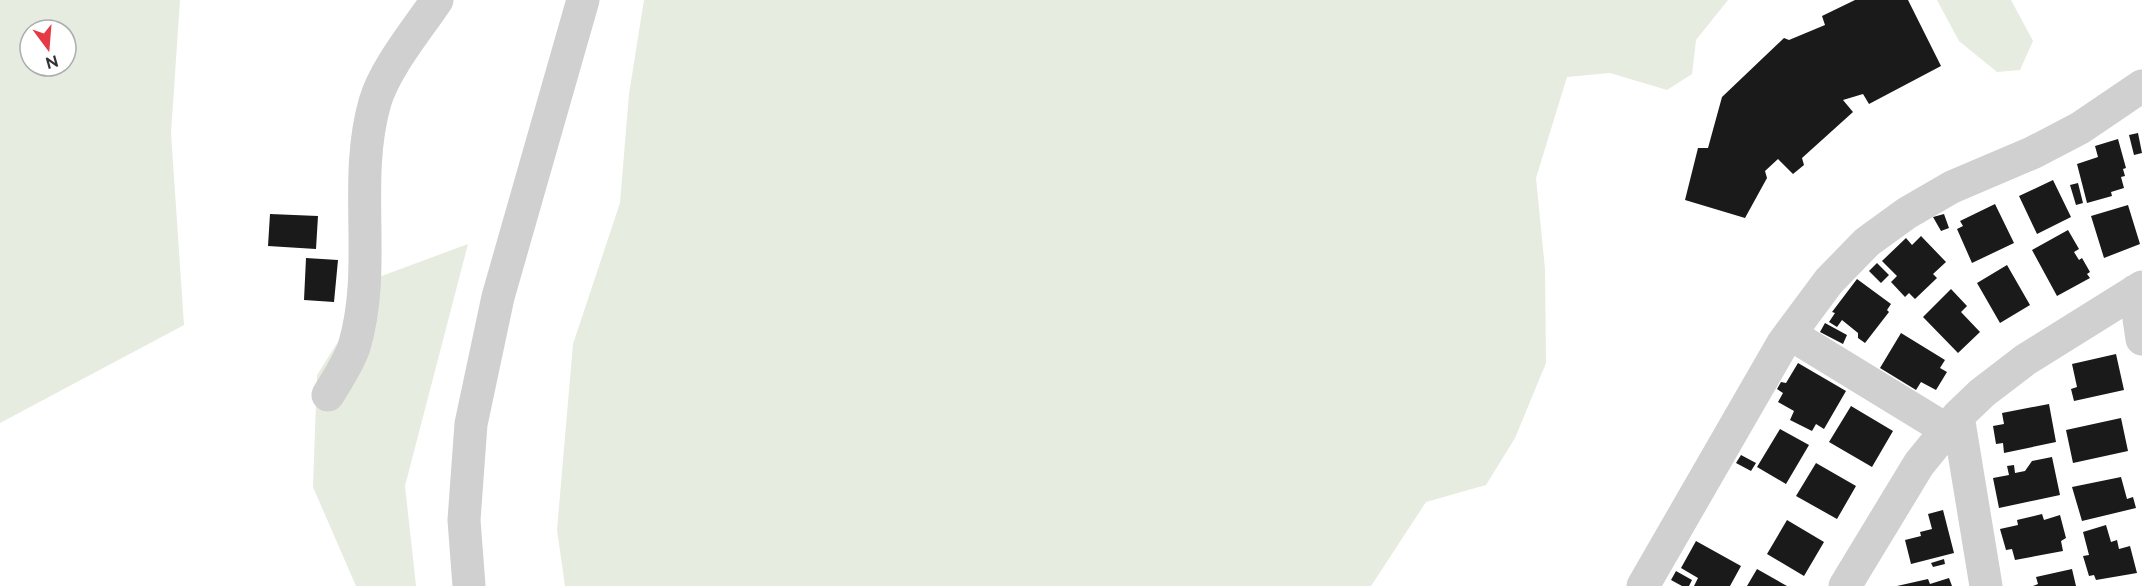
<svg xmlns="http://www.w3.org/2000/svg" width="2142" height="586" font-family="Raleway,sans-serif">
<rect width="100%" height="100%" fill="#fff"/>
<path fill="#e6ecdf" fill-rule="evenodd" d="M0 0H180L171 133 184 325 0 423ZM30 30H66V66H30Z
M644 0H1728L1696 40 1692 74 1667 90 1610 73 1567 77 1536 178 1545 269 1546 363 1515 438 1486 485 1426 502 1371 586H565L557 530 573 344 620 203 629 94Z
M1937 0H2011L2033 41 2020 70 1997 72 1959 41Z
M468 244 405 486 416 586H356L313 487 317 375 379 277Z"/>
<path fill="#1a1a1a" d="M1855 0H1908L1941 66 1869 104 1863 94 1843 100 1853 112 1802 158 1804 165 1793 174 1778 159 1765 171 1767 178 1745 218 1685 200 1698 148H1708L1722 97 1784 38 1789 40 1825 25 1822 16Z
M2138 133 2142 153 2134 155 2129 135Z
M2118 139 2126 168 2123 169 2125 176 2121 177 2124 188 2111 192 2112 196 2087 203 2077 164 2098 157 2095 146Z
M2053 180 2071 217 2037 234 2019 196Z
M2078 183 2083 203 2076 205 2070 185Z
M1995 204 2014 243 1972 263 1957 229 1963 226 1960 221Z
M2128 205 2140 244 2104 258 2091 216Z
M270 214 318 216 316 249 268 246Z
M1944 214 1949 228 1941 231 1933 217Z
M2068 230 2079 249 2074 252 2079 260 2082 258 2090 272 2087 274 2090 278 2057 296 2032 250Z
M1921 236 1946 262 1933 274 1937 278 1915 299 1909 293 1905 297 1891 282 1897 276 1882 261 1906 238 1912 245Z
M306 258 338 260 334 302 304 300Z
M1877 263 1889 275 1881 283 1869 271Z
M2007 265 2030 305 2000 323 1977 283Z
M1857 279 1891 304 1887 310 1889 312 1865 343 1858 338V333L1842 320 1837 327 1829 322 1835 313 1832 312Z
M1951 289 1967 306 1961 312 1980 332 1958 353 1923 317Z
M1825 323 1847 335 1843 344 1820 332Z
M1901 333 1945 360 1940 368 1947 372 1936 390 1921 382 1916 390 1880 368Z
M2116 354 2124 390 2074 401 2071 389 2077 387 2072 364Z
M1798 363 1846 391 1824 429 1816 424 1812 431 1790 420 1794 411 1778 402 1783 393 1777 389 1781 382 1786 383Z
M2049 404 2056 442 2004 453 2003 443 1996 444 1993 426 2004 424 2002 413Z
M1851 406 1893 431 1872 467 1829 442Z
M2121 418 2128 451 2073 463 2066 430Z
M1780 429 1809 445 1786 484 1757 467Z
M1741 455 1756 463 1751 471 1736 463Z
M2052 457 2060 495 1999 508 1993 478 2009 475 2007 466 2014 465 2015 473 2025 471 2032 461Z
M1816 463 1856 486 1837 519 1796 496Z
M2121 477 2127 499 2133 497 2136 508 2082 521 2072 487Z
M1943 510 1954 553 1911 564 1905 540 1921 536 1920 532 1932 529 1928 514Z
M2042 514 2044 520 2060 515 2066 538 2061 541 2063 551 2015 560 2012 549 2006 550 2000 529 2018 525 2017 520Z
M1787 520 1824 542 1804 576 1767 554Z
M2106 525 2111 542 2117 540 2119 549 2130 546 2137 573 2096 580 2094 575 2089 576 2083 556 2089 555 2083 532Z
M1696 541 1741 566 1730 586H1694L1698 578 1681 568Z
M1944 559 1945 564 1933 567 1931 563Z
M1757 569 1787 586H1747Z
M2072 569 2076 586H2033L2038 584 2036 577Z
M1676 571 1692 580 1689 586H1682L1671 580Z
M1949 578 1952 586H1897L1928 579 1930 584Z"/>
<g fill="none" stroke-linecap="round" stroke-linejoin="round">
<path stroke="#d0d0d0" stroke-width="33" d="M2135 291 2142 339
M1790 334 1947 430
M328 395C337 380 348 364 354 347 378 267 352 182 375 102 385 68 417 30 437 0
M1958 416 1986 586
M1643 586 1783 343 1829 281 1867 242 1907 213 1952 187 2032 153 2080 128 2142 86
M1845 586 1919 464 1958 416 1982 393 2025 360 2142 287"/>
<path stroke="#d0d0d0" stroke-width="33" d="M469 586 464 520 471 424 498 297 583 0"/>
</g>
<g transform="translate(48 48) rotate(164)"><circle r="28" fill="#ffffff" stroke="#adadad" stroke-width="1.5"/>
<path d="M0-4.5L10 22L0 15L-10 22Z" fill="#e63946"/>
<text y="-9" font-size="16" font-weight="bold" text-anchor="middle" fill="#333333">N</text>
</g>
</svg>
